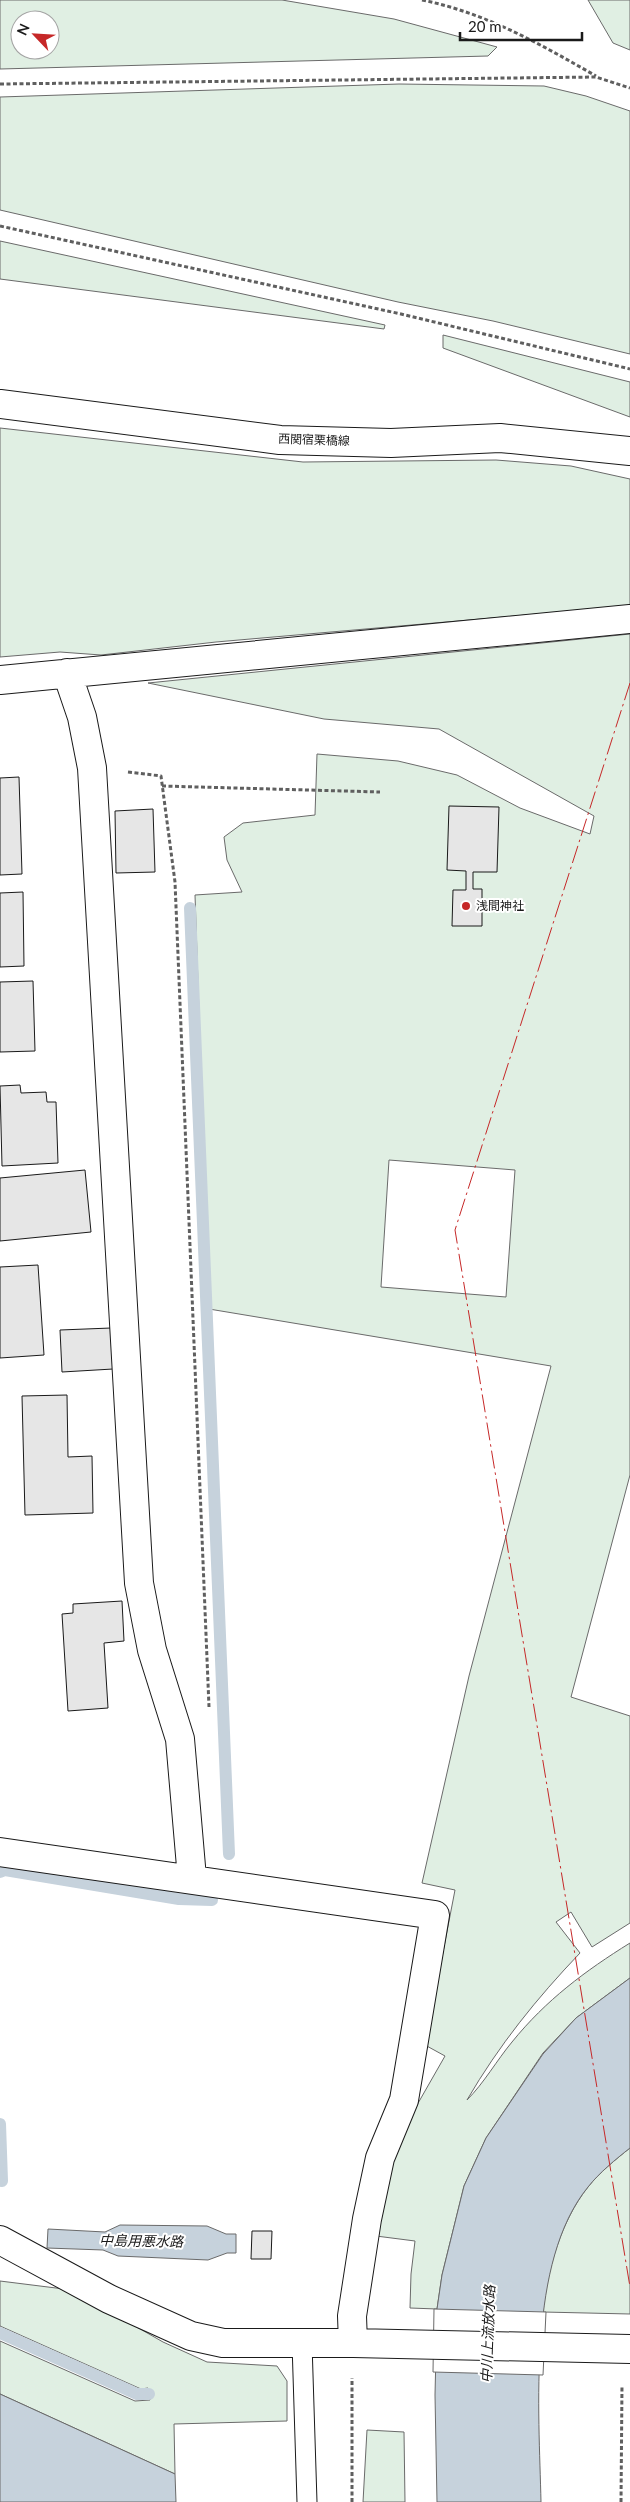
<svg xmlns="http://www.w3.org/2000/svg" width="630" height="2502" font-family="Lato,'Noto Sans JP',sans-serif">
<rect width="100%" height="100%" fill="#fff"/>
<path fill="#e0efe3" stroke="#6a6a6a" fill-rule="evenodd" d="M0 0H282L394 19 497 47 488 56 0 69ZM20 20H50V50H20Z
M588 0H630V50L613 43Z
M399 84 544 86 586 96 630 111V354L493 321 398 302 0 210V97Z
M0 241 385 325 384 329 0 279Z
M443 335 630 382V417L443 348Z
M0 428 303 462 496 460 571 466 630 479V606L216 642 101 655 60 652 0 657Z
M630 634V1475L571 1697 630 1716V1923L592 1947 571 1912 556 1922 580 1953C537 1998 499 2045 467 2100 484 2083 497 2060 512 2042 546 2000 585 1971 630 1943V1978L576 2018 543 2053 486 2138 464 2186 442 2275 437 2309 410 2308 411 2274 415 2241 376 2236 390 2171 409 2119 445 2056 425 2045 455 1890 422 1883 469 1676 551 1366 209 1309 195 895 242 892 227 860 224 837 243 823 315 815 317 754 398 761 457 775 520 808 590 834 594 816 439 729 324 719 148 683ZM389 1160 515 1170 506 1297 381 1287Z
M630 2148V2314L543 2312C547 2270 561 2221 588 2187 599 2173 616 2159 630 2148Z
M0 2281 72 2290 163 2342 207 2362 277 2366 287 2381V2421L174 2424 175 2474 0 2394V2341L135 2401 150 2400 148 2388 141 2389 0 2326Z
M367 2430 404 2432 405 2502H363Z"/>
<path fill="#c6d2dc" stroke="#6a6a6a" d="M630 1978V2148C616 2159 599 2173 588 2187 527 2262 539 2410 541 2502H437L435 2395 437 2309 442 2275 464 2186 486 2138 543 2054 576 2018Z
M120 2225 207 2226 226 2234H236V2253H227L208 2260 118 2256 103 2250 47 2248 48 2229 105 2232Z
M0 2394 175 2474 176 2502H0Z"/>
<path fill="#fff" stroke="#6a6a6a" d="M434 2309 546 2312 543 2375 433 2372Z"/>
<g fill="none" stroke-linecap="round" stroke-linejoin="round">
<path stroke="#c6d2dc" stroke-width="12" d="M190 908 229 1854
M0 1872 5 1870 179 1899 212 1900
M0 2124 2 2181
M0 2333 137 2394H149"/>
</g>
<path fill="#e6e6e6" stroke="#1a1a1a" d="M19 777 22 874 0 875V778Z
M449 806 499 807 497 872H473V889H482V926H452L453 890H466V871L447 870Z
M153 809 155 872 116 873 115 811Z
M23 892 24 966 0 967V893Z
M33 981 35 1051 0 1052V982Z
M20 1085 21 1093 46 1092 47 1102H56L58 1163 2 1166 0 1086Z
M85 1170 91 1232 0 1241V1178Z
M38 1265 44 1355 0 1358V1267Z
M111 1328 113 1369 62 1372 60 1330Z
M67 1395 68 1457 92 1456 93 1513 25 1515 22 1396Z
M122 1601 124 1641 104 1643 108 1708 68 1711 62 1614 73 1613V1604Z
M252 2231H272L271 2259H251Z"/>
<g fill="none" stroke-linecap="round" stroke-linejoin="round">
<g stroke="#1a1a1a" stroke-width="21">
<path id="lane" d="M302 2343 307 2502"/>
</g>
<g stroke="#1a1a1a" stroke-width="30">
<path id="street" d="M67 673 82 717 92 768 139 1583 152 1650 180 1739 192 1878
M0 680 630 619
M0 1852 435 1915 404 2100 380 2158 367 2219 352 2316 353 2343
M0 2240 109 2299 191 2336 223 2343H353L630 2349"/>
</g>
<g stroke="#1a1a1a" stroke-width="30">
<path id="secondary" d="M0 404 280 440 391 443 500 438 630 451"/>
</g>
<path stroke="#5f5f5f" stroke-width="3" stroke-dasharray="4 2.5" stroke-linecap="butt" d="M422 0C486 13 540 44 596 76
M0 84 596 77 630 88
M0 226 401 314 630 369
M128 772 161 776 175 882 209 1707
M162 786 380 792
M352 2502V2378
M621 2502 622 2385"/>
<use href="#lane" stroke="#fff" stroke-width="19"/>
<use href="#street" stroke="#fff" stroke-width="28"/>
<use href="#secondary" stroke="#fff" stroke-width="28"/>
<path stroke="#c62828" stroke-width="1" stroke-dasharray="18 4 2.5 4" stroke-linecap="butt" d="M630 683 455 1230 630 2287"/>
</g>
<circle fill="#c62828" stroke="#fff" stroke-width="2" cx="466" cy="906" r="5"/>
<g text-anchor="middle" stroke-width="4" stroke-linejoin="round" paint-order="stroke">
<g font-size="12" fill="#1a1a1a" stroke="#fff">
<text transform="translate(314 440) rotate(2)" y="4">西関宿栗橋線</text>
</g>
<g font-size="12" fill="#1a1a1a" stroke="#fff" text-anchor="start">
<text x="476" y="910">浅間神社</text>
</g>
<g font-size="14" font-style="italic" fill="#1a1a1a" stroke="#fff">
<text transform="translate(141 2241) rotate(1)" y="5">中島用悪水路</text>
<text transform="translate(488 2334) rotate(-88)" y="5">中川上流放水路</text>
</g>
</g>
<g transform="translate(35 35) rotate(295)"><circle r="24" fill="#ffffff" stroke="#a3a3a3"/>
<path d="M0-4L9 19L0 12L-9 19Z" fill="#c62828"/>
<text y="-8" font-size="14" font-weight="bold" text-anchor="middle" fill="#1a1a1a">N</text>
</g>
<path d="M460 32v8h122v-8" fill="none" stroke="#1a1a1a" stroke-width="2.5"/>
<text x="468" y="32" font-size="15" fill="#1a1a1a" stroke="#ffffff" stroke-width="4" paint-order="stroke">20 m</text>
</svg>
